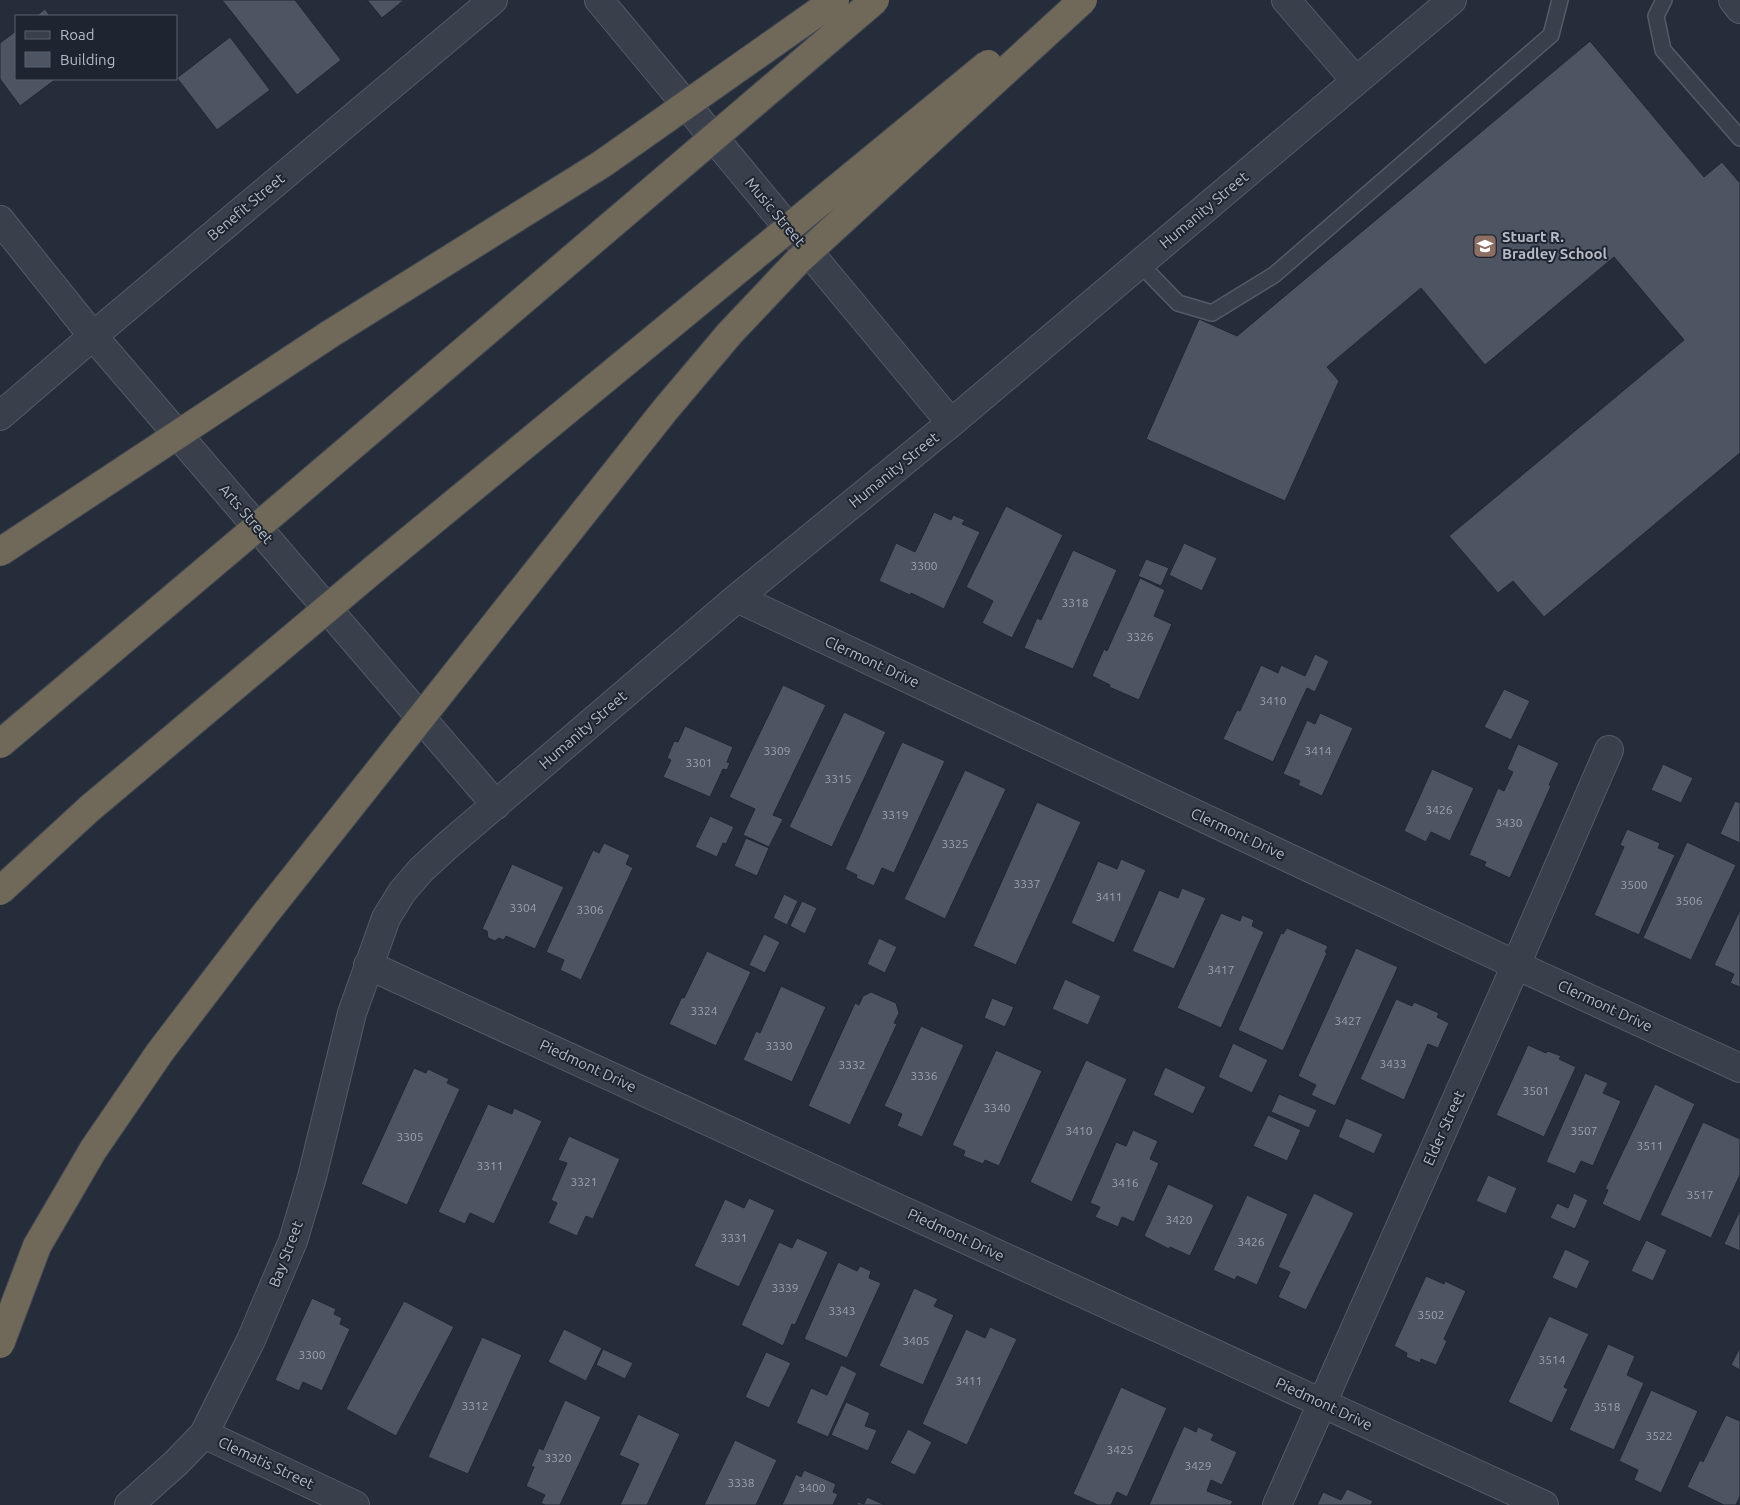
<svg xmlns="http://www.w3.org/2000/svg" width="1740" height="1505" font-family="Ubuntu,sans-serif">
<rect width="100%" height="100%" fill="#262d3a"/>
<path fill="#4d5563" stroke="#212732" d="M222 0H295L341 60 297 95Z
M367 0H404L382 18Z
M45 9 50 16H36Z
M16 31V79H56L20 106 0 79V43Z
M230 37 270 90 217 130 177 78Z
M1590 41 1704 177 1722 162 1740 183V453L1544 617 1513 581 1498 593 1449 536 1684 340 1614 257 1485 365 1421 288 1327 367 1339 381 1285 501 1146 439 1199 319 1237 336Z
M1006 506 1063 535 1012 638 982 623 993 601 966 587Z
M934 512 951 520 953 515 965 520 962 524 980 532 944 609 911 593 910 595 879 581 896 543 915 552Z
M1184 543 1217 558 1202 591 1169 575Z
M1073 550 1117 570 1073 669 1024 648 1037 618 1041 620Z
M1146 559 1169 568 1161 586 1138 576Z
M1140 578 1165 590 1154 616 1172 624 1139 700 1109 687 1110 685 1092 676 1104 649 1107 651Z
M1315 654 1329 661 1315 692 1307 688 1273 762 1223 739 1237 710 1240 711 1261 665 1278 673 1281 665 1305 676Z
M783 685 826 705 773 815 783 819 769 847 743 835 755 809 729 797Z
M1504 689 1530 701 1511 740 1484 727Z
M844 712 886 732 832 847 789 827Z
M1320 713 1353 728 1322 796 1298 785 1300 781 1283 774 1307 720 1315 724Z
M685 726 733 747 727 762 730 763 727 770 723 769 710 797 663 777 671 760 667 758 674 741 678 742Z
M902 742 945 761 894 873 882 868 874 886 856 878 857 875 845 869Z
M1518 744 1559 763 1549 785 1551 786 1510 878 1484 866 1486 862 1469 855 1498 788 1504 791 1513 772 1507 769Z
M1663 764 1693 778 1681 803 1651 790Z
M1432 769 1474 788 1450 841 1431 832 1426 842 1404 831Z
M965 770 1006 789 945 919 904 899Z
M1735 801 1740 803V843L1720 834Z
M1037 802 1081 822 1016 965 973 946Z
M710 816 734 827 726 844 723 843 717 857 695 847Z
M1627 829 1660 843 1658 848 1675 855 1639 935 1594 915 1624 847 1620 845Z
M746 838 769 848 757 876 734 866Z
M1687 842 1736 865 1691 960 1643 938Z
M604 843 630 855 626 864 633 868 581 980 560 970 564 960 546 952 593 850 599 853Z
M1121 859 1146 870 1114 943 1071 923 1098 861 1117 869Z
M512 864 564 887 535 949 506 936 504 940 499 938 495 941 488 938 487 931 482 929Z
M1182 888 1206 898 1174 969 1132 951 1159 890 1178 898Z
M784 894 798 901 787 925 773 918Z
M802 901 817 908 805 934 790 926Z
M1740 910V987L1730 983 1734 974 1714 965Z
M1221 913 1240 921 1242 915 1254 920 1252 926 1264 932 1221 1028 1177 1008Z
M1287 928 1328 946 1325 952 1327 953 1283 1051 1238 1030 1281 933 1283 934Z
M764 934 780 942 765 973 749 965Z
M879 938 897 947 885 973 867 964Z
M1356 948 1398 967 1335 1106 1311 1095 1316 1085 1298 1076Z
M707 951 751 972 716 1046 669 1024 682 997 684 998Z
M1065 979 1101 996 1088 1025 1052 1009Z
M781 986 826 1007 792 1082 743 1060 756 1031 760 1033Z
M871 992 896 1003 899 1013 894 1023 897 1024 850 1125 808 1106 855 1003 859 1005 863 996Z
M992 998 1014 1007 1005 1027 984 1018Z
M1396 999 1412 1006 1414 1002 1439 1013 1437 1017 1449 1023 1438 1048 1428 1044 1404 1100 1360 1079Z
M921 1026 964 1045 922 1137 897 1126 902 1114 884 1106Z
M1233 1043 1268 1060 1252 1093 1218 1077Z
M1528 1045 1546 1053 1548 1051 1561 1056 1559 1059 1576 1067 1544 1137 1496 1115Z
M996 1050 1042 1071 999 1166 985 1160 983 1164 963 1156 965 1151 952 1145Z
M1086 1060 1127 1079 1072 1202 1030 1182Z
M1165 1067 1206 1087 1193 1114 1153 1095Z
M414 1068 426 1073 428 1069 449 1079 447 1083 460 1089 407 1205 361 1184Z
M1585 1073 1608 1083 1603 1093 1621 1101 1593 1166 1581 1161 1575 1174 1546 1162Z
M1655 1084 1695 1104 1640 1222 1602 1204 1608 1190 1605 1189Z
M1279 1094 1317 1110 1309 1128 1271 1112Z
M488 1104 512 1114 514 1108 542 1121 494 1224 470 1213 465 1224 438 1212Z
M1268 1115 1301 1130 1287 1161 1253 1146Z
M1346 1118 1383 1134 1374 1154 1338 1137Z
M1703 1122 1740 1139V1175L1711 1238 1660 1215Z
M1133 1130 1158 1141 1150 1159 1159 1163 1134 1222 1122 1217 1118 1227 1095 1217 1100 1207 1090 1203 1116 1142 1126 1146Z
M569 1136 620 1159 593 1219 586 1216 577 1236 548 1223 557 1203 551 1200 567 1163 558 1160Z
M1488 1175 1517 1188 1506 1214 1476 1201Z
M1168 1184 1214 1205 1190 1256 1170 1247 1169 1249 1144 1236Z
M1314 1193 1354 1213 1306 1310 1278 1297 1290 1272 1278 1267Z
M1574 1193 1588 1200 1575 1229 1550 1218 1557 1203 1568 1208Z
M1247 1195 1288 1214 1257 1285 1237 1276 1235 1280 1213 1270Z
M749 1198 775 1210 739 1287 694 1266 725 1199 744 1208Z
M1740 1210V1251L1724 1244Z
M797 1238 828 1252 795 1325 792 1324 783 1346 741 1325 779 1242 792 1248Z
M1646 1240 1667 1250 1653 1281 1631 1271Z
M1565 1249 1590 1261 1577 1289 1552 1278Z
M838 1262 857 1271 860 1266 871 1271 869 1278 881 1283 847 1358 804 1339Z
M1426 1276 1444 1284 1445 1281 1466 1291 1444 1339 1447 1341 1436 1365 1421 1359 1420 1363 1406 1357 1407 1353 1394 1346Z
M914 1288 938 1299 934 1306 954 1315 923 1385 879 1366Z
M312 1298 336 1309 334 1314 342 1318 340 1324 350 1329 322 1391 303 1382 299 1391 275 1380Z
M404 1301 454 1327 396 1436 346 1409Z
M1549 1316 1589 1334 1564 1387 1568 1389 1552 1423 1508 1402Z
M990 1327 1017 1339 967 1445 922 1424 966 1329 985 1338Z
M564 1329 602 1348 586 1381 548 1362Z
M482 1337 522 1355 468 1474 428 1457Z
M1608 1344 1635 1356 1627 1375 1644 1383 1614 1450 1569 1430Z
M1740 1347V1370L1731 1365Z
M603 1349 633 1363 625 1379 596 1365Z
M766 1352 791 1363 769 1408 745 1397Z
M841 1365 857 1373 828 1437 796 1423 811 1388 827 1395Z
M1121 1387 1167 1408 1127 1497 1117 1492 1111 1505H1098L1073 1494Z
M1651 1390 1698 1411 1661 1493 1634 1480 1638 1470 1619 1461Z
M565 1400 601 1417 560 1505H545L541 1503 545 1495 526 1486 534 1467 531 1466 539 1448 543 1450Z
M846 1402 870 1413 865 1426 877 1430 868 1451 831 1435Z
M638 1414 680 1434 647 1505H620L639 1464 619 1455Z
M1726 1415 1740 1421V1496L1736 1505H1724L1687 1487 1700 1460 1703 1462Z
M1184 1426 1196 1432 1198 1427 1214 1434 1211 1440 1237 1452 1222 1485 1211 1480 1207 1491 1233 1501 1231 1505H1149Z
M908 1429 932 1442 915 1475 890 1463Z
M735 1440 777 1460 756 1505H704Z
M804 1470 836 1484 833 1492 838 1494 833 1505H782L796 1474 801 1477Z
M1347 1489 1373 1501 1371 1505H1317L1323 1492 1341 1500Z
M867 1497 885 1505H857L858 1502 864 1504Z"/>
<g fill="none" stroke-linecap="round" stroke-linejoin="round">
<g stroke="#555b66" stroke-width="18">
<path id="lane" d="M1664 0 1656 16 1663 50 1740 138
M1140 264 1178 303 1212 313 1274 275 1551 35 1560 0"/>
</g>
<g stroke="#555b66" stroke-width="30">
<path id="street" d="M599 0 951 423
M1286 0 1356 81
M1733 0 1740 9
M0 220 93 336 496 805
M0 416 93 336 493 0
M737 598 1516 965 1740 1068
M368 965 1544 1505
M204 1434 355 1505
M129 1505 176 1463 204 1434 251 1340 293 1241 312 1177 352 1013 386 918 402 892 421 870 447 846 737 598 951 423 1452 0
M1277 1505 1516 965 1609 750"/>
</g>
<use href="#lane" stroke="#3a404b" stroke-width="15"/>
<use href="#street" stroke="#3a404b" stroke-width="28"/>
<g stroke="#424853" stroke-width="30" stroke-linecap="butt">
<path id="highway-bridge" d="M0 552 330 334 602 164 835 0
M0 744 289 500 875 0
M0 891 89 809 373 570 988 64
M0 1344 37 1246 93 1150 160 1052 266 913 665 410 730 333 799 260 1083 0"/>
</g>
<use href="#highway-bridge" stroke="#706858" stroke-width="28"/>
</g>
<defs>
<g id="school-square" transform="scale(1.25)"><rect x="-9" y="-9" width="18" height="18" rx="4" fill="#8d6e63" stroke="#1f2530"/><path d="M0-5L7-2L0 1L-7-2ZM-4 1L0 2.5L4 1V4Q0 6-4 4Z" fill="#fff"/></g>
</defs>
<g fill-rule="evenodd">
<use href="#school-square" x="1485" y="246"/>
</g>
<g text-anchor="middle" stroke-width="4" stroke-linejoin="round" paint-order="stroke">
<g font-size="12" fill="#9ca2ad">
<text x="924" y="570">3300</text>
<text x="1075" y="607">3318</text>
<text x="1140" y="641">3326</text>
<text x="1273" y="705">3410</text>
<text x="777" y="755">3309</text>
<text x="1318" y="755">3414</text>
<text x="699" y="767">3301</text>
<text x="838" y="783">3315</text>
<text x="1439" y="814">3426</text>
<text x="895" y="819">3319</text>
<text x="1509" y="827">3430</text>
<text x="955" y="848">3325</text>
<text x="1027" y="888">3337</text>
<text x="1634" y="889">3500</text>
<text x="1109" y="901">3411</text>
<text x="1689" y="905">3506</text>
<text x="523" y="912">3304</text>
<text x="590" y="914">3306</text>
<text x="1221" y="974">3417</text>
<text x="704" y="1015">3324</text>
<text x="1348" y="1025">3427</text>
<text x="779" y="1050">3330</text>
<text x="1393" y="1068">3433</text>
<text x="852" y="1069">3332</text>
<text x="924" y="1080">3336</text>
<text x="1536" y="1095">3501</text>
<text x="997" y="1112">3340</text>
<text x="1079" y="1135">3410</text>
<text x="1584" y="1135">3507</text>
<text x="410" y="1141">3305</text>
<text x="1650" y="1150">3511</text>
<text x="490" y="1170">3311</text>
<text x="584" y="1186">3321</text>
<text x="1125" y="1187">3416</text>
<text x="1700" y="1199">3517</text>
<text x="1179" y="1224">3420</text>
<text x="734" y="1242">3331</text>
<text x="1251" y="1246">3426</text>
<text x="785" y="1292">3339</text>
<text x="842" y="1315">3343</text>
<text x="1431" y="1319">3502</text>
<text x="916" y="1345">3405</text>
<text x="312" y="1359">3300</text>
<text x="1552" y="1364">3514</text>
<text x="969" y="1385">3411</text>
<text x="475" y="1410">3312</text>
<text x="1607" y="1411">3518</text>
<text x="1659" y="1440">3522</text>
<text x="1120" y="1454">3425</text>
<text x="558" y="1462">3320</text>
<text x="1198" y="1470">3429</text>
<text x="741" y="1487">3338</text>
<text x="812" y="1492">3400</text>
</g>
<g font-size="15" fill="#b6bbc6" stroke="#1f2530">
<text transform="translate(246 207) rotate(-40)" y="5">Benefit Street</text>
<text transform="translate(1204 210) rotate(-40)" y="5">Humanity Street</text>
<text transform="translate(775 212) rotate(50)" y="5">Music Street</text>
<text transform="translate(894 470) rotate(-39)" y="5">Humanity Street</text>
<text transform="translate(246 514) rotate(49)" y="5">Arts Street</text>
<text transform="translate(872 662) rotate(25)" y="5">Clermont Drive</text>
<text transform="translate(583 730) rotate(-41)" y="5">Humanity Street</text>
<text transform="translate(1238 834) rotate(25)" y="5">Clermont Drive</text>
<text transform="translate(1605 1006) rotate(25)" y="5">Clermont Drive</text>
<text transform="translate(588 1066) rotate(25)" y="5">Piedmont Drive</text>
<text transform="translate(1444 1128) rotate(-66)" y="5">Elder Street</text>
<text transform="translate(956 1235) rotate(25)" y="5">Piedmont Drive</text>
<text transform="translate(286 1254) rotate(-69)" y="5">Bay Street</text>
<text transform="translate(1324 1404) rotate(25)" y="5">Piedmont Drive</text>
<text transform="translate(266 1463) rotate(25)" y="5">Clematis Street</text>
</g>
<g font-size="15" font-weight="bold" fill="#b6bbc6" stroke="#1f2530" text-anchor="start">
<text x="1502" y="242">Stuart R.<tspan x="1502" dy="17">Bradley School</tspan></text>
</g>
</g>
<rect x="15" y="15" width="162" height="65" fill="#1f2530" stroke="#5b616c"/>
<rect x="25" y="31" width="25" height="8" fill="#3a404b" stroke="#5b616c"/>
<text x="60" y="40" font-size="15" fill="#b6bbc6">Road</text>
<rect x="25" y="52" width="25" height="15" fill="#4d5563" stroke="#5b616c"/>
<text x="60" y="65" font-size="15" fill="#b6bbc6">Building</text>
</svg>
